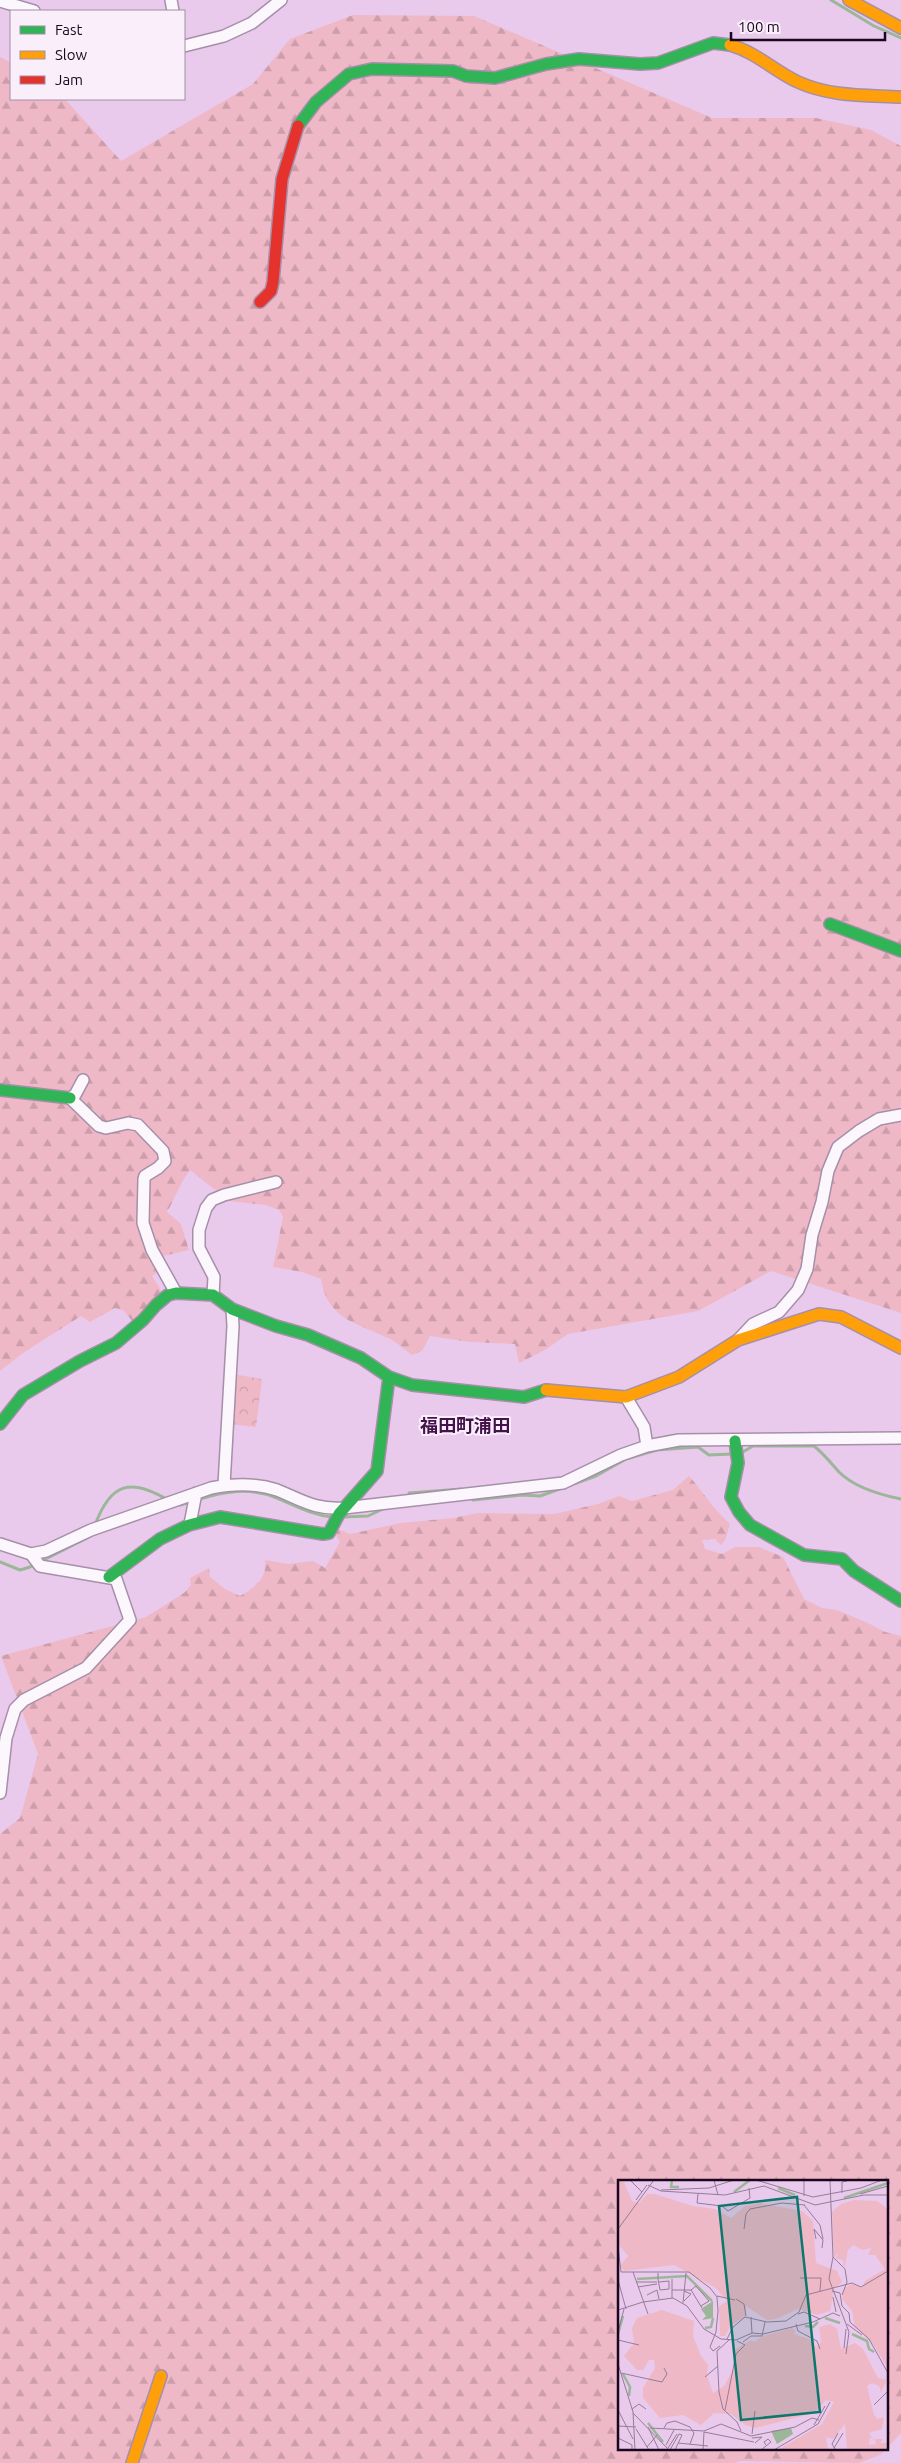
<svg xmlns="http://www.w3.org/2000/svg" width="901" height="2463" font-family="Ubuntu,'Noto Sans JP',sans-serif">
<defs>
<pattern id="forest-firs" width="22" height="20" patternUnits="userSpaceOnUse" patternTransform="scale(1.25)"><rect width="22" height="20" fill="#efb8c6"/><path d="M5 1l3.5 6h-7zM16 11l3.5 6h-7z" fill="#cc9daa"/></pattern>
<pattern id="park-crowns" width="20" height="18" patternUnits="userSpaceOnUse" patternTransform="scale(1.25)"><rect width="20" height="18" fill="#efb8c6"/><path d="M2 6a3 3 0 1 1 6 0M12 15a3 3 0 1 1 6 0" fill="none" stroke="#cc9daa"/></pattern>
</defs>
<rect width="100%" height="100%" fill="#e9caec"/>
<path fill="url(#forest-firs)" d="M353 15 474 16 712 118H816L871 130 901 146V1313L771 1271 698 1311 568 1334 545 1350 519 1363 515 1344 470 1342 430 1336 422 1351 412 1355C405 1350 398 1343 390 1339 358 1323 327 1320 321 1279L302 1272 273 1267 283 1217 279 1210 266 1205 229 1201 190 1170C180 1183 175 1198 167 1212L181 1224 189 1250 155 1258 160 1271 152 1276 163 1294 134 1323 123 1310 115 1308 90 1322 81 1316 23 1353 0 1371V57L11 63V99H65L121 161 253 84 290 39Z
M689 1476C703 1492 714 1510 730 1524L725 1540 721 1545 715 1539 702 1540 705 1549 722 1554 735 1547H759L783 1557 804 1599 822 1608 837 1610 868 1623 885 1632 901 1636V2433L887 2448V2182H620V2449H886L880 2455 859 2463 740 2461 734 2463H0V1834L20 1818 38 1754 1 1656 146 1617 184 1593 191 1585 190 1578 209 1568 210 1577 225 1589 240 1596C254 1588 268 1578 265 1560L288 1564 313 1561 325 1568 340 1542 335 1533 338 1529 350 1534 401 1523 453 1518 478 1513 554 1514 598 1504 619 1496 632 1501 673 1490Z"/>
<path fill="url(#park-crowns)" d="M233 1374 262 1379 256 1427 230 1424Z"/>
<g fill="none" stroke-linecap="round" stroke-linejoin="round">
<path stroke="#9bb699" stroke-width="3" d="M831 0 874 26 901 38
M741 1453 753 1446H814C824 1454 831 1463 839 1472 854 1487 881 1495 901 1499
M409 1493 461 1489
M470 1496 473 1500 522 1495 540 1496 596 1476 626 1459 657 1450 698 1447 709 1455 732 1454
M197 1500C225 1491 249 1487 277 1498 296 1506 312 1515 332 1517
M176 1504 180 1505 191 1502
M343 1517 368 1516 385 1508
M95 1525C111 1482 131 1478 168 1500
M0 1562 20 1570 30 1567 91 1536 92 1533"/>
<g stroke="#a68fa9" stroke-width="14">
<path id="street" d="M171 0 173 11
M0 1 34 11
M184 46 224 36 252 23 281 0
M83 1080 75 1095 70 1098 99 1126 106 1128 128 1123 138 1125 163 1151 165 1161 158 1168 145 1176 144 1179 143 1223 152 1250 176 1293
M213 1295 214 1277 199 1248V1230L206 1208 212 1200 224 1195 276 1182
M738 1340 753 1324 779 1312 798 1290 807 1269 812 1235 822 1202 828 1171 838 1147 859 1131 879 1119 901 1115
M626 1397 644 1427 647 1446
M224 1485 233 1326 232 1309
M190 1524 196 1493
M0 1544 31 1554 46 1551 91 1530 211 1488C232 1484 256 1483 277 1490 302 1500 315 1510 344 1508L563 1483 621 1455 647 1446 679 1440 901 1438
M0 1793 6 1738 15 1709 24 1700 86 1668 130 1620 116 1579 40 1566 31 1554"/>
</g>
<g stroke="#a68fa9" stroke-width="14">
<path id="fast" d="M298 126 316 102 349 74 372 69 453 71 466 76 495 78 546 64 579 59 640 64 658 63 713 43 730 45
M830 924 901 951
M0 1090 70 1098
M0 1424 23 1395 80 1361 116 1343 143 1320 156 1305 168 1295 176 1293 213 1295 232 1309 276 1326 308 1335 361 1358 389 1377 412 1385 524 1397 546 1390
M735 1441 738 1463 731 1497 739 1512 750 1525 804 1555 842 1559 854 1571 901 1601
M109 1577 160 1539 189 1525 220 1517 323 1534 329 1533 339 1514 377 1471 389 1377"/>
</g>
<g stroke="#a68fa9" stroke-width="14">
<path id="slow" d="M849 0 901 28
M730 45C756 52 774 71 798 82 830 97 867 95 901 97
M546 1390 626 1397 679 1377 738 1340 819 1314 841 1317 901 1348
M132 2463 161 2376"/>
</g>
<g stroke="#a68fa9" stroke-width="14">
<path id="jam" d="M260 302 271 291 273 282 282 179 298 126"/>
</g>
<use href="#street" stroke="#fcf7fc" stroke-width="11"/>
<use href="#fast" stroke="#30b455" stroke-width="11"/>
<use href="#slow" stroke="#ff9f0a" stroke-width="11"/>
<use href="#jam" stroke="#e5322d" stroke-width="11"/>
</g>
<g text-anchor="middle" stroke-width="4" stroke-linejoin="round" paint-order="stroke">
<g font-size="18" font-weight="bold" fill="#44134b" stroke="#faeefb">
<text x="465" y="1432">福田町浦田</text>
</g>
</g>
<g transform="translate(618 2180)">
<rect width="270" height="270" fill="#e9caec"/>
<path d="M0 0 6 2 14 21 21 23 29 14H37L75 26 97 29 113 38 127 26 142 23 184 31 195 41 198 83 219 91 224 102 216 109 212 131 199 135 180 129 158 139 149 140 128 126 127 137 113 145 107 156H102L101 126 109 121 98 108 56 85 6 91 2 86 10 76 2 66ZM236 20 259 21 270 29V188L255 164 237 147 234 131 224 119 226 108 235 104 244 108 247 101 267 89 257 75H250L253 68 245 70 235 65 230 70 227 85 236 88 225 85 226 81 218 78 220 74 216 77 214 32 223 24ZM44 130 76 141 75 156 83 176 90 185 89 196 95 213 106 206 119 183 116 170 133 160 136 162 145 156 174 148 178 151 176 154 194 160 198 168 203 162 201 147 212 144 219 149 223 169 237 163 245 169 260 198 269 200 263 212 261 206 254 203 249 206 256 235 260 239 266 237 264 249 251 253 256 261 252 257 251 265 258 264 257 259H265L262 263H270V270H229L227 244 215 259 208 257 210 270H160L204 244 216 222 208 220 196 233 137 248 127 245 113 234 96 233 83 245 65 235 42 238 25 218V208L37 188 36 180H31L25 190H19L6 176 16 163 14 148 19 138Z" fill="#efb8c6"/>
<path d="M95 121V138L84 140 88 136 83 129ZM173 248 175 254 159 264 153 251Z" fill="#9bb699"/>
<path fill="none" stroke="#9bb699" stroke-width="2.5" d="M54 0 53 7H61M160 8 177 15M116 12 132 0M226 18 270 3M19 99 69 96 94 121M207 138 222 143M187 146 195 147 200 142M87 148 93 147 95 138M0 154 5 136M234 154 249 161 251 169 256 172M5 194 12 207 11 216M30 243 45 262"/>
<path fill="none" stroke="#967c99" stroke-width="1" d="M12 0 24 12M96 0 100 15M138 0 195 17 243 8 264 0M212 0 215 77 211 99 231 152 228 174M30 5 43 11 107 15 146 6 197 25 246 15H270M43 10 91 8 116 0M224 13V2L229 1M80 14 79 23 104 26 110 31 132 18 131 8M242 14 270 6M186 16V0M18 20 29 5M186 25 202 45 205 59M0 49 36 0M126 49 128 34 132 29 164 23 187 25M198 59 196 49 205 60 204 68M0 67 3 92H71L92 108 99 117 100 131 98 152 92 167 95 171 102 166M215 77 227 89 229 102 224 115M15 92 30 134M40 93V99L42 110 51 109V101L41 102M182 98H203L202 111M0 100 8 129M18 102H39M20 107 39 104M54 110H73L84 128M73 110 78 106 91 121 83 126M214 111 222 113 224 126 231 133 232 142 251 159 270 193M29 115 39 110 41 119M99 116 117 120M215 117 218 132M54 118V99M118 119 126 124 128 136M66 121 73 114 66 111M65 123 68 93M0 130 25 122 55 118 69 126 86 149 103 159 118 160 134 153 145 154 195 142 215 133 222 136M180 134 186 132 202 139M133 137 134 153M178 144 180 151 199 161 202 169M229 144 244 155M0 152 6 129M109 159 115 147 127 137 149 142 168 141 181 132 188 115 234 103 243 107 270 91M0 160 21 165M111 160 99 171 101 212 105 229 119 242 123 251M125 162 133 156H144L147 142M226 168 228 149M0 184 15 232 17 270M3 193 44 202 49 194 46 188M87 197 100 186M256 225 270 211M14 229 21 224 28 229M0 230 15 259M107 230 118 174 127 165 119 161M15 233 51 270M196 245 207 226M0 246 18 247M30 247 41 270M32 248 86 251 103 244 133 256 177 247 194 238 201 240M46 248 49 243 57 241 72 247 76 253 72 264M18 249 31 270M86 252 136 262M134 254 137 231M0 258 14 265V270M134 258 144 257 137 263M60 263 90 266M48 265 56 250M29 267 39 255M50 268 59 254M216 268 225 253M217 269 214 264 220 253M52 270 61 254 64 255M57 270 64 255M85 270 86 252M143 270 153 262 150 259 146 262 148 265M156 270 200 244 212 222"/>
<path fill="#0f766e" fill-opacity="0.15" stroke="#0f766e" stroke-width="2.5" d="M179 17 202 232 123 240 101 26Z"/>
<rect width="270" height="270" fill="none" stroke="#1a061d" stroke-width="2.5"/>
</g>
<rect x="10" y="10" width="175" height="90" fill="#faeefb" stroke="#a091a2"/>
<rect x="20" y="26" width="25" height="8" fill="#30b455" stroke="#a091a2"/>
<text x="55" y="35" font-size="15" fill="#1a061d">Fast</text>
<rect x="20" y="51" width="25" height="8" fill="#ff9f0a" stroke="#a091a2"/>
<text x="55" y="60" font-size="15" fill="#1a061d">Slow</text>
<rect x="20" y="76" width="25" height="8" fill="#e5322d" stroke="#a091a2"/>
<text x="55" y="85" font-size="15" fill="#1a061d">Jam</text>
<path d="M731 32v8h154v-8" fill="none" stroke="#1a061d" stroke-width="2.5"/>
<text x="738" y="32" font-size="15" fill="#1a061d" stroke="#faeefb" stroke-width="4" paint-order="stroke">100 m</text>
</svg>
